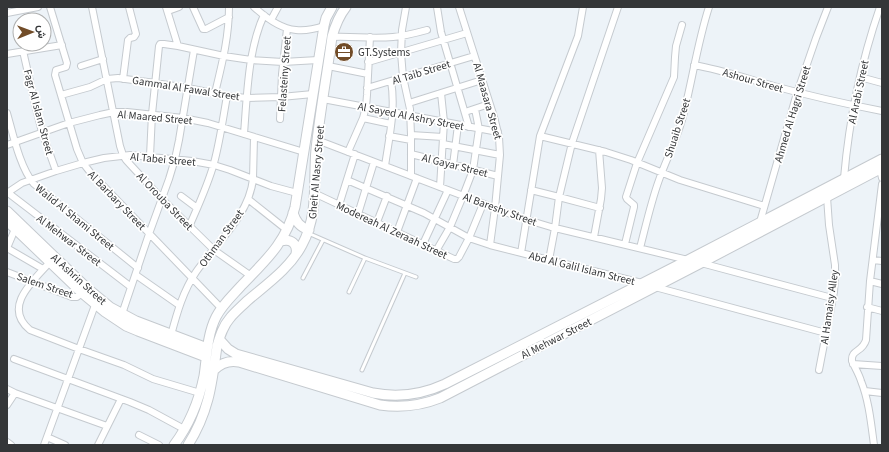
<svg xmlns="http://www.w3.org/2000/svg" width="889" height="452" font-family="'Source Sans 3',Vazirmatn,sans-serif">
<rect width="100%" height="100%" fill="#edf3f8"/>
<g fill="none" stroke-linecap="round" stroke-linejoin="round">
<g stroke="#c5cacf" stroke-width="5">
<path id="lane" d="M308 233 365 258 416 277
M303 278 323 240
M349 292 365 258
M362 370 405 273"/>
</g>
<g stroke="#c5cacf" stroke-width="8">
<path id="street" d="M50 7 67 63 66 67 56 70 55 75 77 149 83 163 90 172 221 308
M92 7 120 146 123 155 126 160 162 199 214 250 251 276
M166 7 178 46
M193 7 203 29H206L229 17
M254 7C265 17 280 29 296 30 305 31 315 29 324 26
M406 7 402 30 401 53 403 77 410 109 411 135V176
M437 7 441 32 469 127
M459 7 494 117 499 137 500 155 495 208 490 245
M168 11 179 7
M7 13 38 7
M271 20 278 7
M332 37C352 36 372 39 393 37 404 36 416 33 427 30
M23 51 36 108 42 132 56 171
M7 54 62 45
M368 62 467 33
M694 65C722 70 748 79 774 86 810 96 846 104 882 111
M81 66 103 59
M328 66 368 74
M860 77 882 83
M123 79 128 40 130 38 134 37 136 34 129 7
M367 88 474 56
M215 93C222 64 229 37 229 7
M61 95 90 87 107 79 118 78 155 83 188 88 227 96 247 98 281 97 313 94
M323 99 498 132
M409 103 482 80
M465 112 489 104
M7 113C13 134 20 168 34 184L138 268
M363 118 391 124
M280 119 282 74 287 29
M244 134C247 96 248 49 264 15
M411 135 443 137
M389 136 411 140
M540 136 606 152 631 160 680 180 764 206
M317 140 521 218 551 227 688 260
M443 144 500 155
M7 145 69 123 100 115 114 112H127L183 118 208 123 304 152
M348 152 363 118 366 107 367 95 370 37
M411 154 498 176
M150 156 152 114 159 46 160 44H164L178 46 224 56 251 60 283 62 318 60
M453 165 458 125
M385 166C389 138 396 109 391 81
M880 169 882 178
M844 178C849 120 861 62 880 7
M347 180 424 213 469 238 490 245 549 260 642 283
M440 187 444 122 441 93
M531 190 559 197 600 208
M7 192 131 287
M7 193 22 183 56 171 83 163 104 158 130 155 192 161 214 165 230 170 271 186 297 193
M314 193 454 259H457L459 257 469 238 483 204
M181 196 197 208
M248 199 287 230
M339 205 355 154
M358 214 374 162
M377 222 387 196
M760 222 797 93 816 38 828 7
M189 227C198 206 208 185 214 163 220 141 223 118 227 96
M397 232 417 178
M594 237 601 199 602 188 599 150
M423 244 448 190
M625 244 634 207V205L627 199 626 197 637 163 674 77 675 57 676 46 682 25
M7 248 43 269
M7 248 15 229
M640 248C646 225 651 202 659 180 666 160 676 141 682 120 692 83 697 44 709 7
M436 251 450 227 463 196 473 170 479 129 475 109
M521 253 540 136 578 36 583 7
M549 260 555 228 559 197 572 143 618 7
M873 260 882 261
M50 262C33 281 2 307 30 330L79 349 124 365 153 379 200 393
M701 263 832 298
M7 272 72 297H77L82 293
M136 275 179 305
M870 281 882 284
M655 287 826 333
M867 307 882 311
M122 314 149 234 169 179 175 159 179 140 194 50
M171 335C177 313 183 291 196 272 216 243 249 216 253 179L254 137
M14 359 130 402 149 410 184 429
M853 364 882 366
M819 370 834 292 835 278V265L829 225 827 197
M7 389 15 393 107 426
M865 391 882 393
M7 405 15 393
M139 435 159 445
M47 437 65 445
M7 442 11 445
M44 445 95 305
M98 445 121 399
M874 445C871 423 869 401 861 381 859 374 855 368 852 361 851 349 862 353 866 340L870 281 882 184"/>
</g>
<g stroke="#c5cacf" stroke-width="11">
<path id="secondary" d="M7 211 87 288 110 307 136 321 207 348
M293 213C296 222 300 227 309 230
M7 221 82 293 105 312 126 326 138 331 206 357
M281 241C291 238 298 244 296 254
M219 339 228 349 236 354 373 393C398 398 421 395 445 384L688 260 882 159
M214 370C221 363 229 360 239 362L380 405C401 408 420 406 440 398L701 263 882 168
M174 445C189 425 199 401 204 376 207 356 207 335 216 317 222 305 232 296 241 286 265 261 286 243 295 207L324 26 326 18 332 7
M188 445C209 412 212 383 217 346 220 336 223 326 230 318 235 312 241 307 247 301 267 284 290 268 302 245 319 214 313 182 316 149 320 112 327 74 332 37 335 26 339 16 346 7"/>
</g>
<use href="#lane" stroke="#fff" stroke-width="3"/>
<use href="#street" stroke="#fff" stroke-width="6"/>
<use href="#secondary" stroke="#fff" stroke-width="9"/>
</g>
<defs>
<g id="office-disc" transform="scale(1)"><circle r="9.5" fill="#714c28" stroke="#fff"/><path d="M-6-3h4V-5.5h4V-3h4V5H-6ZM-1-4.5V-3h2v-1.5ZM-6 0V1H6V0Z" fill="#fff"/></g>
</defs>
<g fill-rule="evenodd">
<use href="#office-disc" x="344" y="52"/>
</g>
<g text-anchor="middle" stroke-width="3.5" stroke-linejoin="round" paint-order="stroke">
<g font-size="11" fill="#343638" stroke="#fff" text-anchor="start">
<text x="358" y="56">GT.Systems</text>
</g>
<g font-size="11" fill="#343638" stroke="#fff">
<text transform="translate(421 72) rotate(-17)" y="4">Al Taib Street</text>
<text transform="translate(284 74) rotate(-86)" y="4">Felasteiny Street</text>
<text transform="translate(753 80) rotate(16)" y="4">Ashour Street</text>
<text transform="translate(186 88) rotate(9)" y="4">Gammal Al Fawal Street</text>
<text transform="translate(858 92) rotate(-78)" y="4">Al Arabi Street</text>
<text transform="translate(488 101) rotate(74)" y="4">Al Maasara Street</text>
<text transform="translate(39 112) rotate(75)" y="4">Fagr Al Islam Street</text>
<text transform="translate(792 114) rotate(-73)" y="4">Ahmed Al Hagri Street</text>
<text transform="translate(411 116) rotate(11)" y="4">Al Sayed Al Ashry Street</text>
<text transform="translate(155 117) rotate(5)" y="4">Al Maared Street</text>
<text transform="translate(677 128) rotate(-72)" y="4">Shuaib Street</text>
<text transform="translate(163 159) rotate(5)" y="4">Al Tabei Street</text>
<text transform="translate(455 165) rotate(14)" y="4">Al Gayar Street</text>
<text transform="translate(316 172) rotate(-85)" y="4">Gheit Al Nasry Street</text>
<text transform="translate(117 200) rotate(46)" y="4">Al Barbary Street</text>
<text transform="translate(165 201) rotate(46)" y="4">Al Orouba Street</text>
<text transform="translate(500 209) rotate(20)" y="4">Al Bareshy Street</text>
<text transform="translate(75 217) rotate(39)" y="4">Walid Al Shami Street</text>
<text transform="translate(392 230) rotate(25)" y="4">Modereah Al Zeraah Street</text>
<text transform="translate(221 238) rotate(-54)" y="4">Othman Street</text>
<text transform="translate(69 240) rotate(37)" y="4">Al Mehwar Street</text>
<text transform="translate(582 268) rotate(14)" y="4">Abd Al Galil Islam Street</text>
<text transform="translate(79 279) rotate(42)" y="4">Al Ashrin Street</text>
<text transform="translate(45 285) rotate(19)" y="4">Salem Street</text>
<text transform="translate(829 307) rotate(-82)" y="4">Al Hamaisy Alley</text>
<text transform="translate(556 338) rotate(-27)" y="4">Al Mehwar Street</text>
</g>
</g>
<rect width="889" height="452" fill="none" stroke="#343638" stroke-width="16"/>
<g transform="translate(32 32) rotate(89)"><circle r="19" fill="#ffffff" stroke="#aeafaf"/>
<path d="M0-3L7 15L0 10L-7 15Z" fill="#714c28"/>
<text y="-6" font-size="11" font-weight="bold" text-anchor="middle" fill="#343638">ش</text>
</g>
</svg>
